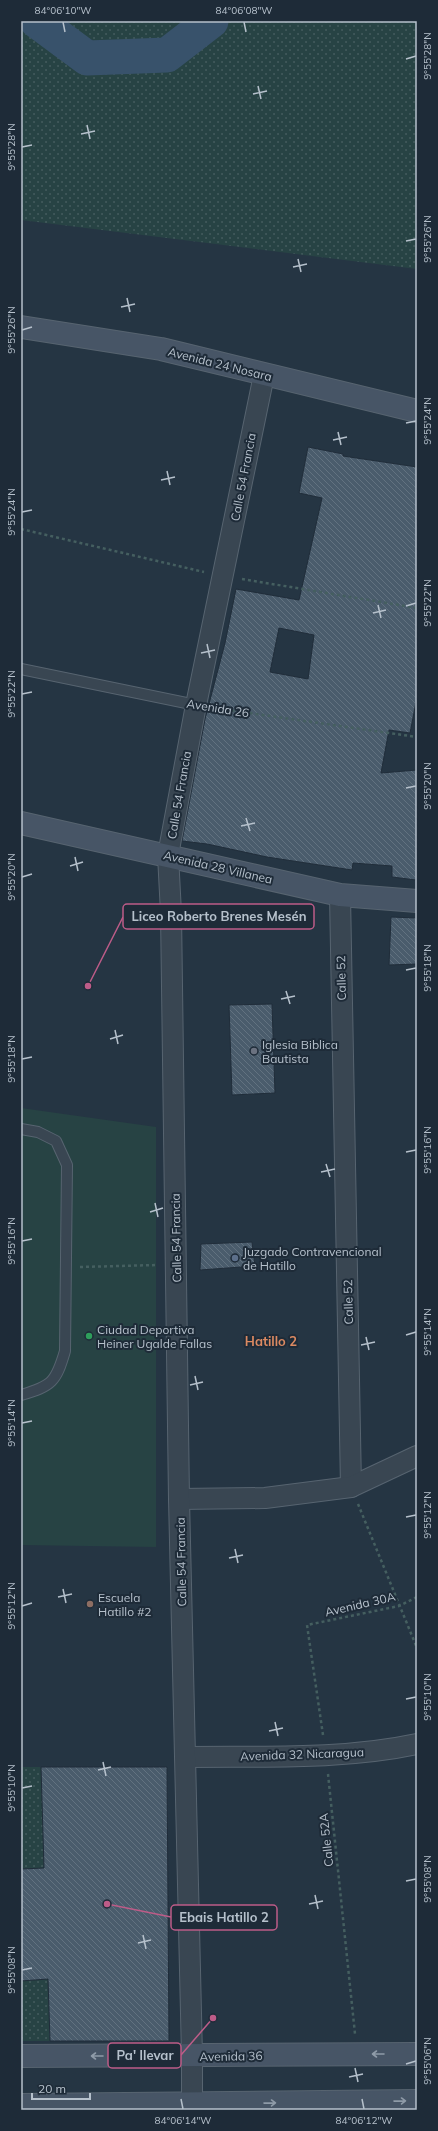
<svg xmlns="http://www.w3.org/2000/svg" width="438" height="2131" viewBox="0 0 438 2131" font-family="Mulish,sans-serif">
<style>
.grass{fill:url(#grass-dots)}
.pitch{fill:#274344}
.lines{fill:none;stroke-linecap:round;stroke-linejoin:round}
.river{stroke:#38526b;stroke-width:35}
.building{fill:url(#building-back-hatch);stroke:#202d3a;fill-rule:evenodd}
.lane-casing{stroke:#576470;stroke-width:12}
.street-casing{stroke:#576470;stroke-width:22}
.secondary-casing{stroke:#576470;stroke-width:24}
.path{stroke:#455f60;stroke-width:2.5;stroke-dasharray:3 3;stroke-linecap:butt}
.lane{stroke:#394652;stroke-width:10}
.street{stroke:#394652;stroke-width:20}
.secondary{stroke:#475566;stroke-width:22}
.oneway{stroke:#8f9ba8}
.ticks{fill:none;stroke:#b6c1cc;stroke-width:1.5}
.worship-dot{fill:#6b7280;stroke:#1e2b38;stroke-width:1.5}
.service-dot{fill:#5c6f8a;stroke:#1e2b38;stroke-width:1.5}
.leisure-dot{fill:#2e9e5b;stroke:#1e2b38;stroke-width:1.5}
.education-dot{fill:#8d6e63;stroke:#1e2b38;stroke-width:1.5}
.labels{text-anchor:middle;dominant-baseline:central;stroke-width:4;stroke-linejoin:round;paint-order:stroke}
.street-label{font-size:12px;fill:#b6c1cc;stroke:#1e2b38}
.poi-label{font-size:12px;fill:#b6c1cc;stroke:#1e2b38;text-anchor:start}
.neighbourhood-label{font-size:13px;font-weight:bold;fill:#dc8a62;stroke:#1e2b38}
.leader{fill:none;stroke:#bd5c88;stroke-width:1.5}
.callout-dot{fill:#bd5c88;stroke:#1e2b38;stroke-width:1.5}
.callout{fill:#1e2b38;stroke:#bd5c88;stroke-width:1.5}
.callout-label{font-size:13px;text-anchor:middle;font-weight:bold;fill:#b6c1cc}
.neatline{fill:none;stroke:#b6c1cc;stroke-width:1.5}
.ticks-label{font-size:10px;text-anchor:middle;fill:#b6c1cc}
</style>
<defs>
<pattern id="grass-dots" width="8" height="8" patternUnits="userSpaceOnUse"><rect width="8" height="8" fill="#274344"/><path d="M2 2h.1M6 6h.1" fill="none" stroke="#445c5e" stroke-width="1.8" stroke-linecap="round"/></pattern>
<pattern id="building-back-hatch" width="6" height="6" patternUnits="userSpaceOnUse"><rect width="6" height="6" fill="#4a5c6c"/><path d="M-1 5l2 2M0 0l6 6M5-1l2 2" fill="none" stroke="#627280"/></pattern>
</defs>
<rect width="100%" height="100%" fill="#253543"/>
<g class="grass">
<path d="M21 21H103L105 23V21H417V269L21 220Z"/>
<path d="M21 1767H41L50 2041H21V1981L38 1979 37 1868 21 1869Z"/>
</g>
<path class="pitch" d="M21 1108 156 1127V1547L21 1545Z"/>
<g class="lines">
<path class="river" d="M37 21 87 58 167 55 211 21"/>
</g>
<g class="building">
<path d="M308 447 343 454V456L417 467V697L410 733 389 730 381 773 417 770 416 880 392 877V866L353 863 352 870 267 857 207 844 182 841 205 719 225 643 236 589 299 600 322 498 299 493ZM279 628 314 635 308 679 270 672Z"/>
<path d="M391 917 417 918V964L389 965Z"/>
<path d="M272 1004 275 1093 232 1095 229 1005Z"/>
<path d="M252 1242 255 1266 200 1270 201 1244Z"/>
<path d="M41 1767H167L169 2041H50L48 1979 21 1981V1869L44 1868Z"/>
</g>
<g class="lines">
<g class="lane-casing">
<g id="lane">
<path d="M21 669 196 705"/>
<path d="M21 1129 38 1132 56 1141 67 1165 65 1351C56 1382 52 1386 21 1395"/>
</g>
</g>
<g class="street-casing">
<g id="street">
<path d="M340 895 351 1487"/>
<path d="M179 1499 265 1498 351 1487 417 1456"/>
<path d="M186 1757C262 1756 342 1760 417 1744"/>
<path d="M192 2110V2056L179 1499 171 913 168 855 196 705 264 375"/>
</g>
</g>
<g class="secondary-casing">
<g id="secondary">
<path d="M21 327 161 349 417 411"/>
<path d="M21 823 340 895 417 901"/>
<path d="M21 2056 417 2054"/>
<path d="M21 2105 417 2101"/>
</g>
</g>
<g class="path">
<path d="M21 529 204 572"/>
<path d="M242 579 417 608"/>
<path d="M214 708 417 737"/>
<path d="M80 1267 157 1265"/>
<path d="M358 1504 417 1648"/>
<path d="M323 1735 307 1625 399 1606 417 1597"/>
<path d="M328 1774 355 2034"/>
</g>
<use href="#lane" class="lane"/>
<use href="#street" class="street"/>
<use href="#secondary" class="secondary"/>
</g>
<defs><path id="oneway-shaft" d="M-6 0H5M1.5-3L5.5 0L1.5 3" fill="none" stroke-width="1.6" stroke-linecap="round" stroke-linejoin="round"/></defs>
<g class="oneway">
<use href="#oneway-shaft" transform="translate(378 2054) rotate(180)"/>
<use href="#oneway-shaft" transform="translate(97 2056) rotate(-180)"/>
<use href="#oneway-shaft" transform="translate(400 2101) rotate(-1)"/>
<use href="#oneway-shaft" transform="translate(270 2103) rotate(-1)"/>
</g>
<path class="ticks" d="M63 22 65 32M244 22 246 32M406 59 416 56M258 86 261 99M253 94 267 91M87 125 90 139M81 134 95 131M22 147 32 145M406 241 416 239M298 259 301 272M293 267 307 264M127 298 130 312M121 307 135 304M22 330 32 327M406 423 416 421M338 432 341 445M333 440 347 437M167 471 170 485M161 480 175 477M22 512 32 510M378 605 381 618M406 606 416 603M373 613 386 610M207 644 210 658M201 653 215 650M22 694 32 692M406 788 416 786M246 818 250 831M241 826 255 823M75 857 78 871M70 866 83 862M22 877 32 874M406 970 416 968M286 991 290 1004M281 999 295 996M115 1030 118 1044M110 1039 123 1035M22 1059 32 1057M406 1152 416 1150M326 1164 330 1177M321 1172 335 1169M155 1203 158 1217M150 1212 163 1208M22 1241 32 1239M406 1335 416 1332M366 1337 369 1350M361 1345 375 1342M195 1376 198 1390M190 1385 203 1382M22 1423 32 1421M406 1517 416 1515M235 1549 238 1563M229 1558 243 1555M63 1589 66 1603M58 1597 72 1594M22 1606 32 1603M406 1699 416 1697M275 1722 278 1736M269 1731 283 1728M103 1762 106 1776M98 1770 111 1767M22 1788 32 1786M406 1881 416 1879M315 1895 318 1909M309 1904 323 1901M143 1935 146 1949M138 1943 151 1940M22 1970 32 1968M406 2064 416 2061M355 2068 358 2082M349 2077 363 2074M181 2099 183 2109M362 2099 364 2109"/>
<circle class="worship-dot" cx="254" cy="1051" r="4"/>
<circle class="service-dot" cx="235" cy="1258" r="4"/>
<circle class="leisure-dot" cx="89" cy="1336" r="4"/>
<circle class="education-dot" cx="90" cy="1604" r="4"/>
<g class="labels">
<g class="street-label">
<text transform="translate(220 364) rotate(14)">Avenida 24 Nosara</text>
<text transform="translate(243 477) rotate(-79)">Calle 54 Francia</text>
<text transform="translate(218 708) rotate(9)">Avenida 26</text>
<text transform="translate(179 795) rotate(-80)">Calle 54 Francia</text>
<text transform="translate(218 867) rotate(13)">Avenida 28 Villanea</text>
<text transform="translate(341 978) rotate(-91)">Calle 52</text>
<text transform="translate(176 1238) rotate(-91)">Calle 54 Francia</text>
<text transform="translate(348 1302) rotate(-91)">Calle 52</text>
<text transform="translate(181 1562) rotate(-91)">Calle 54 Francia</text>
<text transform="translate(360 1604) rotate(-13)">Avenida 30A</text>
<text transform="translate(302 1754) rotate(-2)">Avenida 32 Nicaragua</text>
<text transform="translate(326 1840) rotate(-96)">Calle 52A</text>
<text transform="translate(231 2056) rotate(-1)">Avenida 36</text>
</g>
<g class="poi-label">
<text x="262" y="1044">Iglesia Biblica<tspan x="262" dy="14">Bautista</tspan></text>
<text x="243" y="1251">Juzgado Contravencional<tspan x="243" dy="14">de Hatillo</tspan></text>
<text x="97" y="1329">Ciudad Deportiva<tspan x="97" dy="14">Heiner Ugalde Fallas</tspan></text>
<text x="98" y="1597">Escuela<tspan x="98" dy="14">Hatillo #2</tspan></text>
</g>
<g class="neighbourhood-label">
<text x="271" y="1341">Hatillo 2</text>
</g>
</g>
<path class="leader" d="M88 986L123 917M107 1904L171 1917M213 2018L181 2055"/>
<g class="callout-dot">
<circle cx="88" cy="986" r="4"/>
<circle cx="107" cy="1904" r="4"/>
<circle cx="213" cy="2018" r="4"/>
</g>
<g class="callout">
<rect x="123" y="904" width="191" height="25" rx="4"/>
<rect x="171" y="1905" width="106" height="25" rx="4"/>
<rect x="108" y="2043" width="73" height="25" rx="4"/>
</g>
<g class="callout-label">
<text x="219" y="921">Liceo Roberto Brenes Mesén</text>
<text x="224" y="1922">Ebais Hatillo 2</text>
<text x="145" y="2060">Pa' llevar</text>
</g>
<rect width="438" height="2131" fill="none" stroke="#1e2b38" stroke-width="44"/>
<path d="M32 2093v6h58v-6" fill="none" stroke="#b6c1cc" stroke-width="2"/>
<text x="38" y="2093" font-size="12" fill="#b6c1cc" stroke="#1e2b38" stroke-width="3" paint-order="stroke">20 m</text>
<rect x="22" y="22" width="394" height="2087" class="neatline"/>
<g class="ticks-label">
<text x="63" y="14">84°06'10"W</text>
<text x="244" y="14">84°06'08"W</text>
<text transform="translate(427 56) rotate(-90)" y="4">9°55'28"N</text>
<text transform="translate(11 147) rotate(-90)" y="4">9°55'28"N</text>
<text transform="translate(427 239) rotate(-90)" y="4">9°55'26"N</text>
<text transform="translate(11 330) rotate(-90)" y="4">9°55'26"N</text>
<text transform="translate(427 421) rotate(-90)" y="4">9°55'24"N</text>
<text transform="translate(11 512) rotate(-90)" y="4">9°55'24"N</text>
<text transform="translate(427 603) rotate(-90)" y="4">9°55'22"N</text>
<text transform="translate(11 694) rotate(-90)" y="4">9°55'22"N</text>
<text transform="translate(427 786) rotate(-90)" y="4">9°55'20"N</text>
<text transform="translate(11 877) rotate(-90)" y="4">9°55'20"N</text>
<text transform="translate(427 968) rotate(-90)" y="4">9°55'18"N</text>
<text transform="translate(11 1059) rotate(-90)" y="4">9°55'18"N</text>
<text transform="translate(427 1150) rotate(-90)" y="4">9°55'16"N</text>
<text transform="translate(11 1241) rotate(-90)" y="4">9°55'16"N</text>
<text transform="translate(427 1332) rotate(-90)" y="4">9°55'14"N</text>
<text transform="translate(11 1423) rotate(-90)" y="4">9°55'14"N</text>
<text transform="translate(427 1515) rotate(-90)" y="4">9°55'12"N</text>
<text transform="translate(11 1606) rotate(-90)" y="4">9°55'12"N</text>
<text transform="translate(427 1697) rotate(-90)" y="4">9°55'10"N</text>
<text transform="translate(11 1788) rotate(-90)" y="4">9°55'10"N</text>
<text transform="translate(427 1879) rotate(-90)" y="4">9°55'08"N</text>
<text transform="translate(11 1970) rotate(-90)" y="4">9°55'08"N</text>
<text transform="translate(427 2061) rotate(-90)" y="4">9°55'06"N</text>
<text x="183" y="2124">84°06'14"W</text>
<text x="364" y="2124">84°06'12"W</text>
</g>
</svg>
